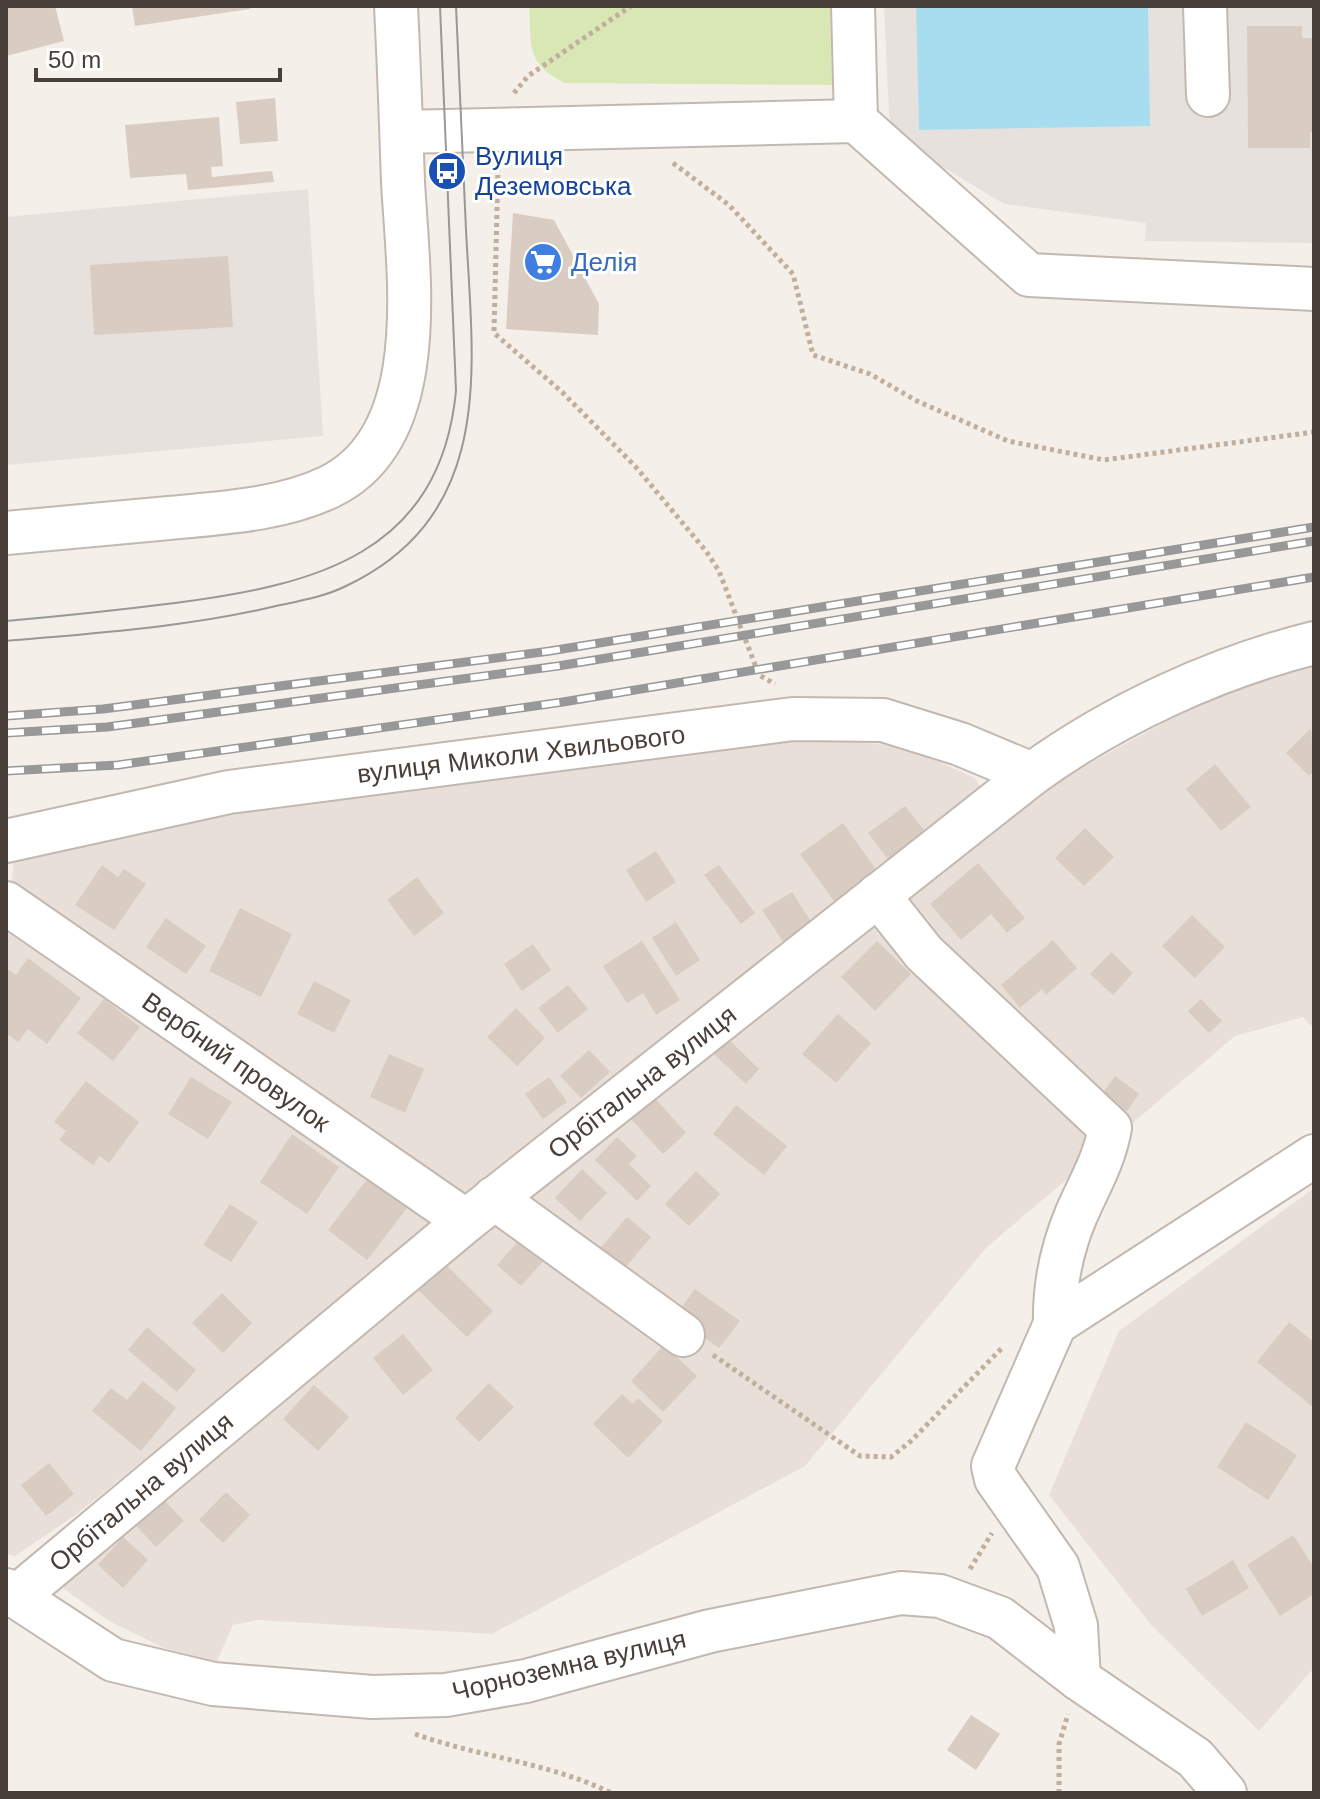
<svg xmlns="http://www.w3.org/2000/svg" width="1320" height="1799" viewBox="0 0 1320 1799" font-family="Helvetica,sans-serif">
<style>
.residential{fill:#e8e0d8}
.industrial{fill:#e7e1de}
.green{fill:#d8e7b3}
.water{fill:#a8ddef}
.building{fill:#d9ccc2}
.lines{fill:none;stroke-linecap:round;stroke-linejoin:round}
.minor-casing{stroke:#c3b8af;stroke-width:46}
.path{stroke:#c1af9d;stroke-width:5;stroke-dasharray:4 4;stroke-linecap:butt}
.minor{stroke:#fff;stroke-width:42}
.tram{stroke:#989898;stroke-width:2}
.rail-casing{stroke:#989898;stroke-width:9}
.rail{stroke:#fff;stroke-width:6;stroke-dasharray:18;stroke-linecap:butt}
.labels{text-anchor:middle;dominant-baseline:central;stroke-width:6;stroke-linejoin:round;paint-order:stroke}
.transit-label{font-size:26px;fill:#164399;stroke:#fff;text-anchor:start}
.shop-label{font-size:26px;fill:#366cbe;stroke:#fff;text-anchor:start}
.street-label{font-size:26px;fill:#483f38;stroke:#fff}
</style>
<rect width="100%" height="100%" fill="#f4efe9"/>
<g class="residential">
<path d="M1314 658V1029L1303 1017 1235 1036 987 1247 805 1466 492 1634 257 1620 233 1625 216 1663 162 1647 109 1621 56 1583 166 1481 1021 801 1200 703Z"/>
<path d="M790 735 906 747 975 778 982 790 465 1195 12 882 14 859 241 808Z"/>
<path d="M6 918 436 1219 391 1260 77 1514 15 1556 6 1554Z"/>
<path d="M1314 1188V1668L1259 1731 1152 1626 1049 1495 1119 1331Z"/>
</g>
<g class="industrial">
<path d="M884 6H1314V243L1145 241 1146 223 1004 204 890 135Z"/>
<path d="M308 189 323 436 6 465V217Z"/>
</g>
<path class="green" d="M529 6H830L832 85 565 83C525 63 532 46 529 6Z"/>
<path class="water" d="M916 6H1148L1150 126 919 130Z"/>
<g class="building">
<path d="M6 6H55L64 41 6 56Z"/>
<path d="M132 6H249L250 9 135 26Z"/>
<path d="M1247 26H1302V38H1314V132H1310V148H1248Z"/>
<path d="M275 98 278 141 240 144 236 102Z"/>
<path d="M219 117 223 166 211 167 212 177 272 171 274 182 188 190 186 174 130 178 125 125Z"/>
<path d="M513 213 554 220 599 304 598 335 506 329Z"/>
<path d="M228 256 233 327 94 335 90 265Z"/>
<path d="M1311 728 1314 771 1309 776 1286 753Z"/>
<path d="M1215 764 1251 807 1221 831 1186 789Z"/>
<path d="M905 806 928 835 891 863 868 833Z"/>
<path d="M843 823 877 871 834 901 800 854Z"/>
<path d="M1085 828 1114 857 1084 886 1055 858Z"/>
<path d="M656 851 676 882 646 902 626 870Z"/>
<path d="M978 863 1025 918 1007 933 991 914 961 940 930 904Z"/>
<path d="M102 865 118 877 124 869 146 884 114 930 75 905Z"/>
<path d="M719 865 755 913 741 924 704 875Z"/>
<path d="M417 877 444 913 414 936 387 900Z"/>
<path d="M792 892 813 925 784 943 762 910Z"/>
<path d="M240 908 292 934 261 997 209 971Z"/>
<path d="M1192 915 1225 947 1195 978 1162 946Z"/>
<path d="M166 918 206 946 186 974 146 947Z"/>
<path d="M676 922 700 960 676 976 652 938Z"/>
<path d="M1053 940 1077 968 1046 995 1042 989 1020 1008 1001 985Z"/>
<path d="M642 941 680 1000 656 1015 643 993 627 1003 603 966Z"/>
<path d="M877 941 911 974 875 1011 841 977Z"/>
<path d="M533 944 551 970 522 991 504 964Z"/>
<path d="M1111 952 1133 973 1113 995 1090 974Z"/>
<path d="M28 958 81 998 47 1044 28 1029 18 1042 6 1033V973L9 970 16 975Z"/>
<path d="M314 981 351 1000 334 1033 297 1014Z"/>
<path d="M568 985 588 1009 558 1033 538 1008Z"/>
<path d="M104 999 140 1027 113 1061 77 1033Z"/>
<path d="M1201 999 1222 1021 1209 1033 1188 1011Z"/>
<path d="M516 1008 545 1038 517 1066 487 1037Z"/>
<path d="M838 1014 871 1043 836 1083 802 1054Z"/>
<path d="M728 1039 759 1069 746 1084 714 1054Z"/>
<path d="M589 1050 610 1072 581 1098 560 1076Z"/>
<path d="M389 1054 424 1069 405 1113 370 1097Z"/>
<path d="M1115 1076 1139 1094 1127 1111 1102 1094Z"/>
<path d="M191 1077 232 1102 208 1139 168 1114Z"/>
<path d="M549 1077 567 1102 543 1119 525 1094Z"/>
<path d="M86 1081 139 1122 109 1163 100 1156 93 1165 59 1140 66 1131 54 1122Z"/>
<path d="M653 1096 686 1133 663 1154 629 1117Z"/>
<path d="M736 1105 787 1146 764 1175 713 1134Z"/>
<path d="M292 1134 339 1167 307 1214 260 1182Z"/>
<path d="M617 1137 637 1156 629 1164 651 1186 637 1201 595 1160Z"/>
<path d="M582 1169 607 1193 580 1221 555 1198Z"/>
<path d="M696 1171 720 1194 689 1226 665 1204Z"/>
<path d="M368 1178 407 1208 367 1260 328 1230Z"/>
<path d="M230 1204 258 1222 231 1262 203 1245Z"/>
<path d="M627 1217 651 1237 623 1270 599 1250Z"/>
<path d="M522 1237 546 1258 521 1286 497 1265Z"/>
<path d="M443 1262 493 1311 467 1337 417 1289Z"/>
<path d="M695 1289 740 1321 719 1348 675 1316Z"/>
<path d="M222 1293 252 1323 223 1353 192 1323Z"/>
<path d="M1289 1322 1314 1342V1408L1257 1362Z"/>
<path d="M147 1327 196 1370 177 1392 128 1350Z"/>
<path d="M403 1334 433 1370 403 1395 373 1358Z"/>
<path d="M664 1345 697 1376 663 1412 631 1381Z"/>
<path d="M143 1381 176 1408 141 1451 92 1411 111 1388 127 1400Z"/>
<path d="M489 1383 514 1407 479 1442 455 1418Z"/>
<path d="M314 1385 349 1417 318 1451 283 1419Z"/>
<path d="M622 1394 633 1404 638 1398 663 1421 628 1458 593 1424Z"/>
<path d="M1246 1422 1297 1455 1268 1500 1217 1467Z"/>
<path d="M49 1463 74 1494 46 1516 21 1485Z"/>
<path d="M226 1492 250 1515 223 1543 199 1520Z"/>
<path d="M158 1494 184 1521 156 1547 130 1519Z"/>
<path d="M1293 1535 1314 1567V1594L1280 1616 1247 1565Z"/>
<path d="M123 1537 148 1560 123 1588 98 1565Z"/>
<path d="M1233 1560 1249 1588 1202 1616 1186 1589Z"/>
<path d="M971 1715 1000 1734 976 1770 947 1750Z"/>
</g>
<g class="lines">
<g class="minor-casing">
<g id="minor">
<path d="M853 6 856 121"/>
<path d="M1205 6 1208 95"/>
<path d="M402 132 856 121 1029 275 1314 289"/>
<path d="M6 533C60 528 115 523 169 518 221 513 281 510 329 487 433 437 408 275 403 182 401 123 399 65 396 6"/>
<path d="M6 841 229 792 793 719 883 720 960 744 1032 774"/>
<path d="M878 895 924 953 1110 1128C1104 1161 1089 1185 1076 1215 1061 1251 1054 1285 1055 1324"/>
<path d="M6 903 466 1221"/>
<path d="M494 1198 683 1335"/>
<path d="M6 1590 113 1660 213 1684 372 1697 446 1695 526 1681 710 1631 901 1593 940 1596 1000 1618 1079 1679 1195 1758 1225 1793"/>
<path d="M17 1596 466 1221 1032 774C1115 714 1215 668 1314 643"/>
<path d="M1079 1679 1076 1626 1058 1567 996 1479 993 1466 1055 1324 1314 1156"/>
</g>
</g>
<g class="path">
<path d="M514 93 528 76 631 6"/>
<path d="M673 163 729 205 793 274 813 355 870 374 917 401 1008 441 1104 460 1314 432"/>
<path d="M498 167 494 333 562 392 635 466 706 551 719 571 759 675 775 684"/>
<path d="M713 1355 860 1456 891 1457 911 1441 1003 1347"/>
<path d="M970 1569 992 1533"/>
<path d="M415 1734C479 1757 551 1763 611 1793"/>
<path d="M1059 1793V1744L1068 1714"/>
</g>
<use href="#minor" class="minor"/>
<g class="tram">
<path d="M6 621C63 616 119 610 175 603 314 585 440 555 456 391L440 6"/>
<path d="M6 641C96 633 188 627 276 606 299 601 324 597 346 586 497 514 473 367 466 230 462 155 460 81 456 6"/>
</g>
<g class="rail-casing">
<g id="rail">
<path d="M6 716 103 709 550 651 1314 527"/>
<path d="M6 733 107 727 558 666 1314 541"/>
<path d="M6 771 118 765 563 702 1314 577"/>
</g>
</g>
<use href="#rail" class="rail"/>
</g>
<defs>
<g id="bus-disc" transform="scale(2)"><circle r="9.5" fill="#1a4fb4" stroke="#fff"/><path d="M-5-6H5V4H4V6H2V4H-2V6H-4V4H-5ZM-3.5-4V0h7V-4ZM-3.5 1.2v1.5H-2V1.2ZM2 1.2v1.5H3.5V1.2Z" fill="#fff"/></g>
<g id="supermarket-disc" transform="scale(2)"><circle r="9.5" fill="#3f7fe0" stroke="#fff"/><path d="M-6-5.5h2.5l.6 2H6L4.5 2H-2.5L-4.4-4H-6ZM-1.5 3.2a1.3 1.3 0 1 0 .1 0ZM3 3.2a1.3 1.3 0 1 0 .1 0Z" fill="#fff"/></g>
</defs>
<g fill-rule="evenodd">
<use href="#bus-disc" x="447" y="171"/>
<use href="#supermarket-disc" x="543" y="262"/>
</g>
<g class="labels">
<g class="transit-label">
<text x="475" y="156">Вулиця<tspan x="475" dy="30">Деземовська</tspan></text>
</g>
<g class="shop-label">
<text x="571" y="262">Делія</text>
</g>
<g class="street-label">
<text transform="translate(521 754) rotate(-7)">вулиця Миколи Хвильового</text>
<text transform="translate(236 1062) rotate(35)">Вербний провулок</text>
<text transform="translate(642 1082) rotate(-38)">Орбітальна вулиця</text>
<text transform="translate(141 1492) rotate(-40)">Орбітальна вулиця</text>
<text transform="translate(569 1665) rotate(-13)">Чорноземна вулиця</text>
</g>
</g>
<rect width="1320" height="1799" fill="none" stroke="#483f38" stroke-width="16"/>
<path d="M36 68v12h244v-12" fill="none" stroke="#483f38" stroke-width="4"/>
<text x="48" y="68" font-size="24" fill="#483f38" stroke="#ffffff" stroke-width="6" paint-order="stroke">50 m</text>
</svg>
